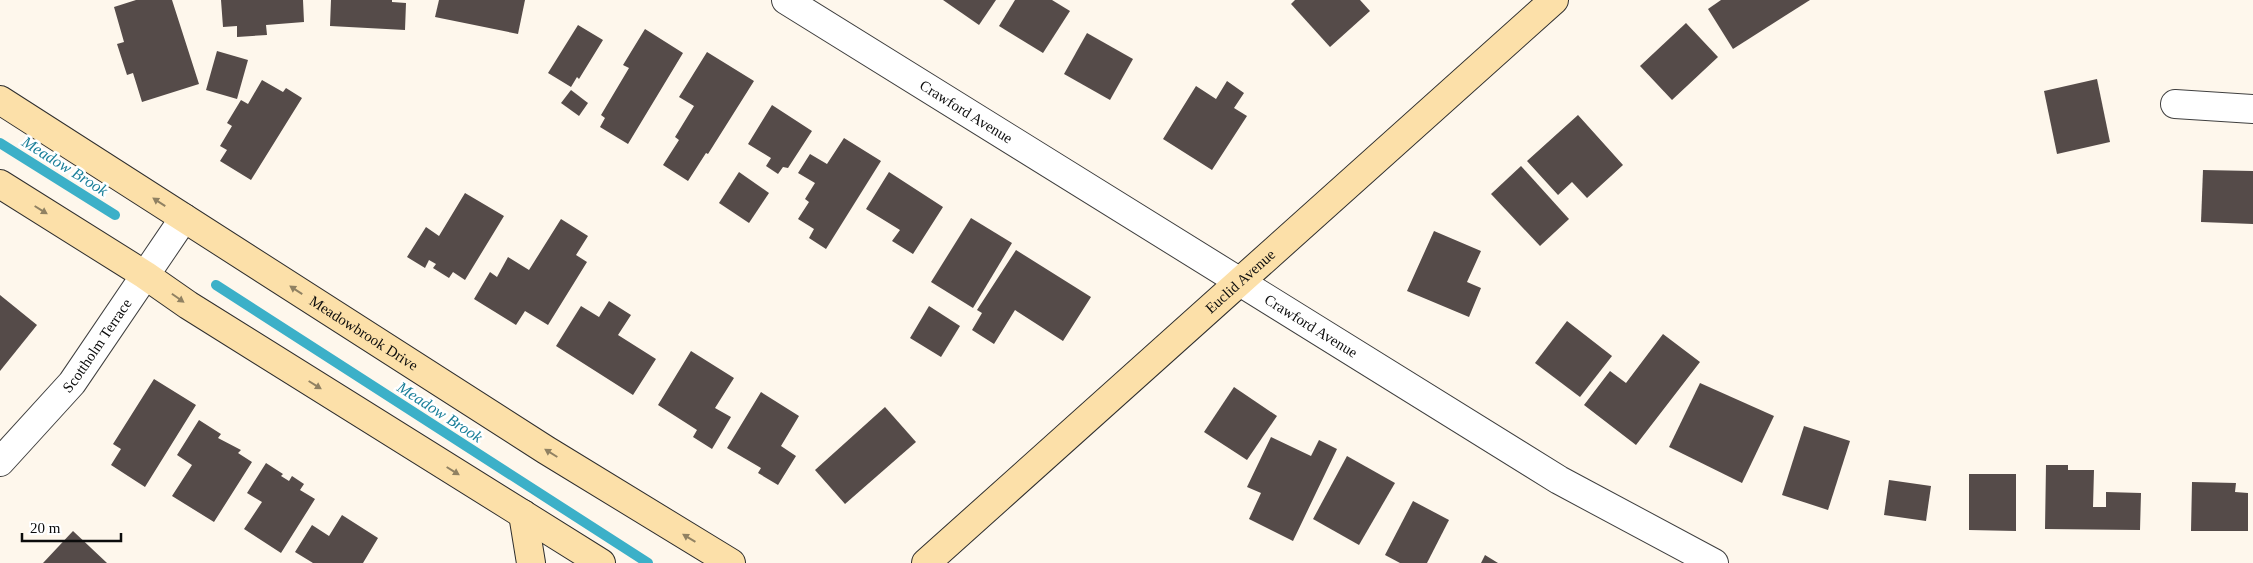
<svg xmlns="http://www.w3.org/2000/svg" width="2253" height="563" viewBox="0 0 2253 563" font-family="'Times New Roman',serif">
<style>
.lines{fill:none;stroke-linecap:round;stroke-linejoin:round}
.stream{stroke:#3cb0c8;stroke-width:10}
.building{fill:#554b49}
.street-casing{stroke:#3f3f3f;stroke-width:30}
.secondary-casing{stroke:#2e2e2e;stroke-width:30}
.street{stroke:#fff;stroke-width:28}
.secondary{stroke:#fce0a9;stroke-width:28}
.oneway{fill:#908162}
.labels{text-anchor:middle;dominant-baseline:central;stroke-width:5;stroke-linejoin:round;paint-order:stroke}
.street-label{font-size:15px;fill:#0c0c0c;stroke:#fff}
.water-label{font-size:16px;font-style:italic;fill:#1a7f99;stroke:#fff}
</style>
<rect width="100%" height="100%" fill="#fef7ec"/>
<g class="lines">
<g class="stream">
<path d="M0 143 115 215"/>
<path d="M216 285 648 563"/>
</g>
</g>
<g class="building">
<path d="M136 0H172L199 84 142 102 133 73 127 75 117 44 124 42 114 7Z"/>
<path d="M221 0H303L304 22 266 25 267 35 237 37V26L223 27Z"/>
<path d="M331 0H392V2L406 3 405 30 330 26Z"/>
<path d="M439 0H525L518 34 435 17Z"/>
<path d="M943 0H996L979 25Z"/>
<path d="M1015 0H1052L1070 11 1043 53 999 26Z"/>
<path d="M1295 0H1360L1370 11 1330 47 1291 4Z"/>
<path d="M1721 0H1810L1733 49 1708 9Z"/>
<path d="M1686 23 1718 57 1672 100 1640 66Z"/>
<path d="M578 25 603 40 579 79 577 77 571 87 548 73Z"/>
<path d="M645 29 683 53 628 144 600 127 605 118 601 115 629 68 623 65Z"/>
<path d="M1087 33 1133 59 1110 100 1064 74Z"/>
<path d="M217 51 248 60 237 99 206 90Z"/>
<path d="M707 52 754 81 708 154 706 153 688 181 663 165 679 140 675 137 694 106 679 97Z"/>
<path d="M2097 79 2110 142 2057 154 2044 91Z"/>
<path d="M262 80 283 92 286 88 302 98 251 180 220 161 227 150 220 146 232 126 227 123 241 100 248 104Z"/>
<path d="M1227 81 1244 93 1234 108 1247 116 1212 170 1163 139 1196 86 1216 99Z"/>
<path d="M571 90 588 103 579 116 561 103Z"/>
<path d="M772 105 812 131 788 168 783 167 778 174 766 166 771 158 748 144Z"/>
<path d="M1578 115 1623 165 1587 198 1572 182 1558 195 1527 161Z"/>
<path d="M844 138 881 161 826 249 809 238 814 229 798 219 809 202 805 199 815 183 798 173 810 154 827 164Z"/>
<path d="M1521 166 1569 219 1540 246 1491 194Z"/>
<path d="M2203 170 2253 171V224L2201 222Z"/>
<path d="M739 172 769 193 749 223 719 203Z"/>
<path d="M889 172 943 207 913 254 892 241 900 230 866 209Z"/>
<path d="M465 193 504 216 465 280 453 272 449 278 433 268 436 264 429 260 425 268 407 257 426 227 439 236Z"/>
<path d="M971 218 1012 243 973 308 931 282Z"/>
<path d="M561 219 588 236 576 255 587 262 548 325 525 311 516 325 474 299 490 272 497 277 508 257 529 270Z"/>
<path d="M1434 231 1481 251 1467 282 1481 288 1469 317 1407 291Z"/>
<path d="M1016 250 1091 297 1063 341 1015 310 994 344 972 330 982 313 977 310Z"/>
<path d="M0 295 37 325 0 371Z"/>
<path d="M609 301 631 315 618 335 656 359 633 395 556 346 581 306 599 317Z"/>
<path d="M929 306 960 326 941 357 910 338Z"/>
<path d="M1567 321 1612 356 1580 397 1535 363Z"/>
<path d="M1663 334 1700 362 1636 445 1584 405 1610 371 1626 383Z"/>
<path d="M691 351 734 378 715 408 731 417 712 449 693 437 697 430 658 405Z"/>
<path d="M154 379 196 405 145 487 111 465 121 449 113 444Z"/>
<path d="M1700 383 1774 416 1742 483 1669 447Z"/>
<path d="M1234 387 1277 416 1247 460 1204 432Z"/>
<path d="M761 392 799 416 781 446 796 456 778 485 758 473 761 468 727 448Z"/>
<path d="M885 407 916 442 845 504 815 470Z"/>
<path d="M199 420 221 434 218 438 241 450 238 453 252 462 214 522 172 496 192 465 177 455Z"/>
<path d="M1804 426 1850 441 1828 510 1782 495Z"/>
<path d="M1271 437 1311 456 1319 440 1337 449 1293 541 1249 519 1261 493 1247 487Z"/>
<path d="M1347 456 1395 483 1359 545 1313 519Z"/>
<path d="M266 463 283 474 281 476 289 481 292 476 304 484 300 490 315 499 281 553 244 529 262 502 247 493Z"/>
<path d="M2046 465H2068V470H2094L2093 507H2106V492L2141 493 2140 530 2045 529Z"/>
<path d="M1969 474H2016V531L1969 530Z"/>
<path d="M1889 480 1931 486 1926 521 1884 515Z"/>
<path d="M2192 482 2236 483 2235 492 2248 493V531H2191Z"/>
<path d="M1413 501 1449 520 1427 563H1400L1385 555Z"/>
<path d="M342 515 378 538 363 563H313L295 552 312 525 329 536Z"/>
<path d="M73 531 107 563H43Z"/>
<path d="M1485 555 1498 563H1481Z"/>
</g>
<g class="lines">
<g class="street-casing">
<g id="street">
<path id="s1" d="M786 0 1559 480 1714 563"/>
<path d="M2175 104 2253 109"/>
<path id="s2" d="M0 462 72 383 184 218"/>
</g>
</g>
<g class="secondary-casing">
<g id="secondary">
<path id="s3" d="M0 100 546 450 731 563"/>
<path d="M0 184 145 275 188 305 601 563"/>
<path d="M523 514 531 563"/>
<path id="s4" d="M926 563 1554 0"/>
</g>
</g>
<use href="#street" class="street"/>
<use href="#secondary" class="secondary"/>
</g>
<defs><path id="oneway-solid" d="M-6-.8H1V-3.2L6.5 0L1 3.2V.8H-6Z" transform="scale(1.25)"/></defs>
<g class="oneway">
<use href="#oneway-solid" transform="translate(159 202) rotate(-147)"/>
<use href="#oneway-solid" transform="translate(41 210) rotate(32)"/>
<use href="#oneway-solid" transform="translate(296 290) rotate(-147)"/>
<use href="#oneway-solid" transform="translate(178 298) rotate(35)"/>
<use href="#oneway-solid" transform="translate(315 385) rotate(32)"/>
<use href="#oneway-solid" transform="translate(551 453) rotate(-148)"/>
<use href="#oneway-solid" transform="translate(453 471) rotate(32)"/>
<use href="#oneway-solid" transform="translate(689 538) rotate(-149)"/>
</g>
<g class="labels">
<g class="street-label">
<text stroke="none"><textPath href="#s1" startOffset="212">Crawford Avenue</textPath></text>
<text stroke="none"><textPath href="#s4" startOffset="422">Euclid Avenue</textPath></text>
<text stroke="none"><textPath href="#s1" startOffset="618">Crawford Avenue</textPath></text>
<text stroke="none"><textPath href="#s3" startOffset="432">Meadowbrook Drive</textPath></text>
<text stroke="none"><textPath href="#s2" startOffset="152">Scottholm Terrace</textPath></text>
</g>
<g class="water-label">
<text transform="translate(65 166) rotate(32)">Meadow Brook</text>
<text transform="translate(440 412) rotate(33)">Meadow Brook</text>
</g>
</g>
<path d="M22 533v8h99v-8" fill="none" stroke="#0c0c0c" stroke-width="2.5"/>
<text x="30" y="533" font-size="15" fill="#0c0c0c" stroke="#ffffff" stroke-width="4" paint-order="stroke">20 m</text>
</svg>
